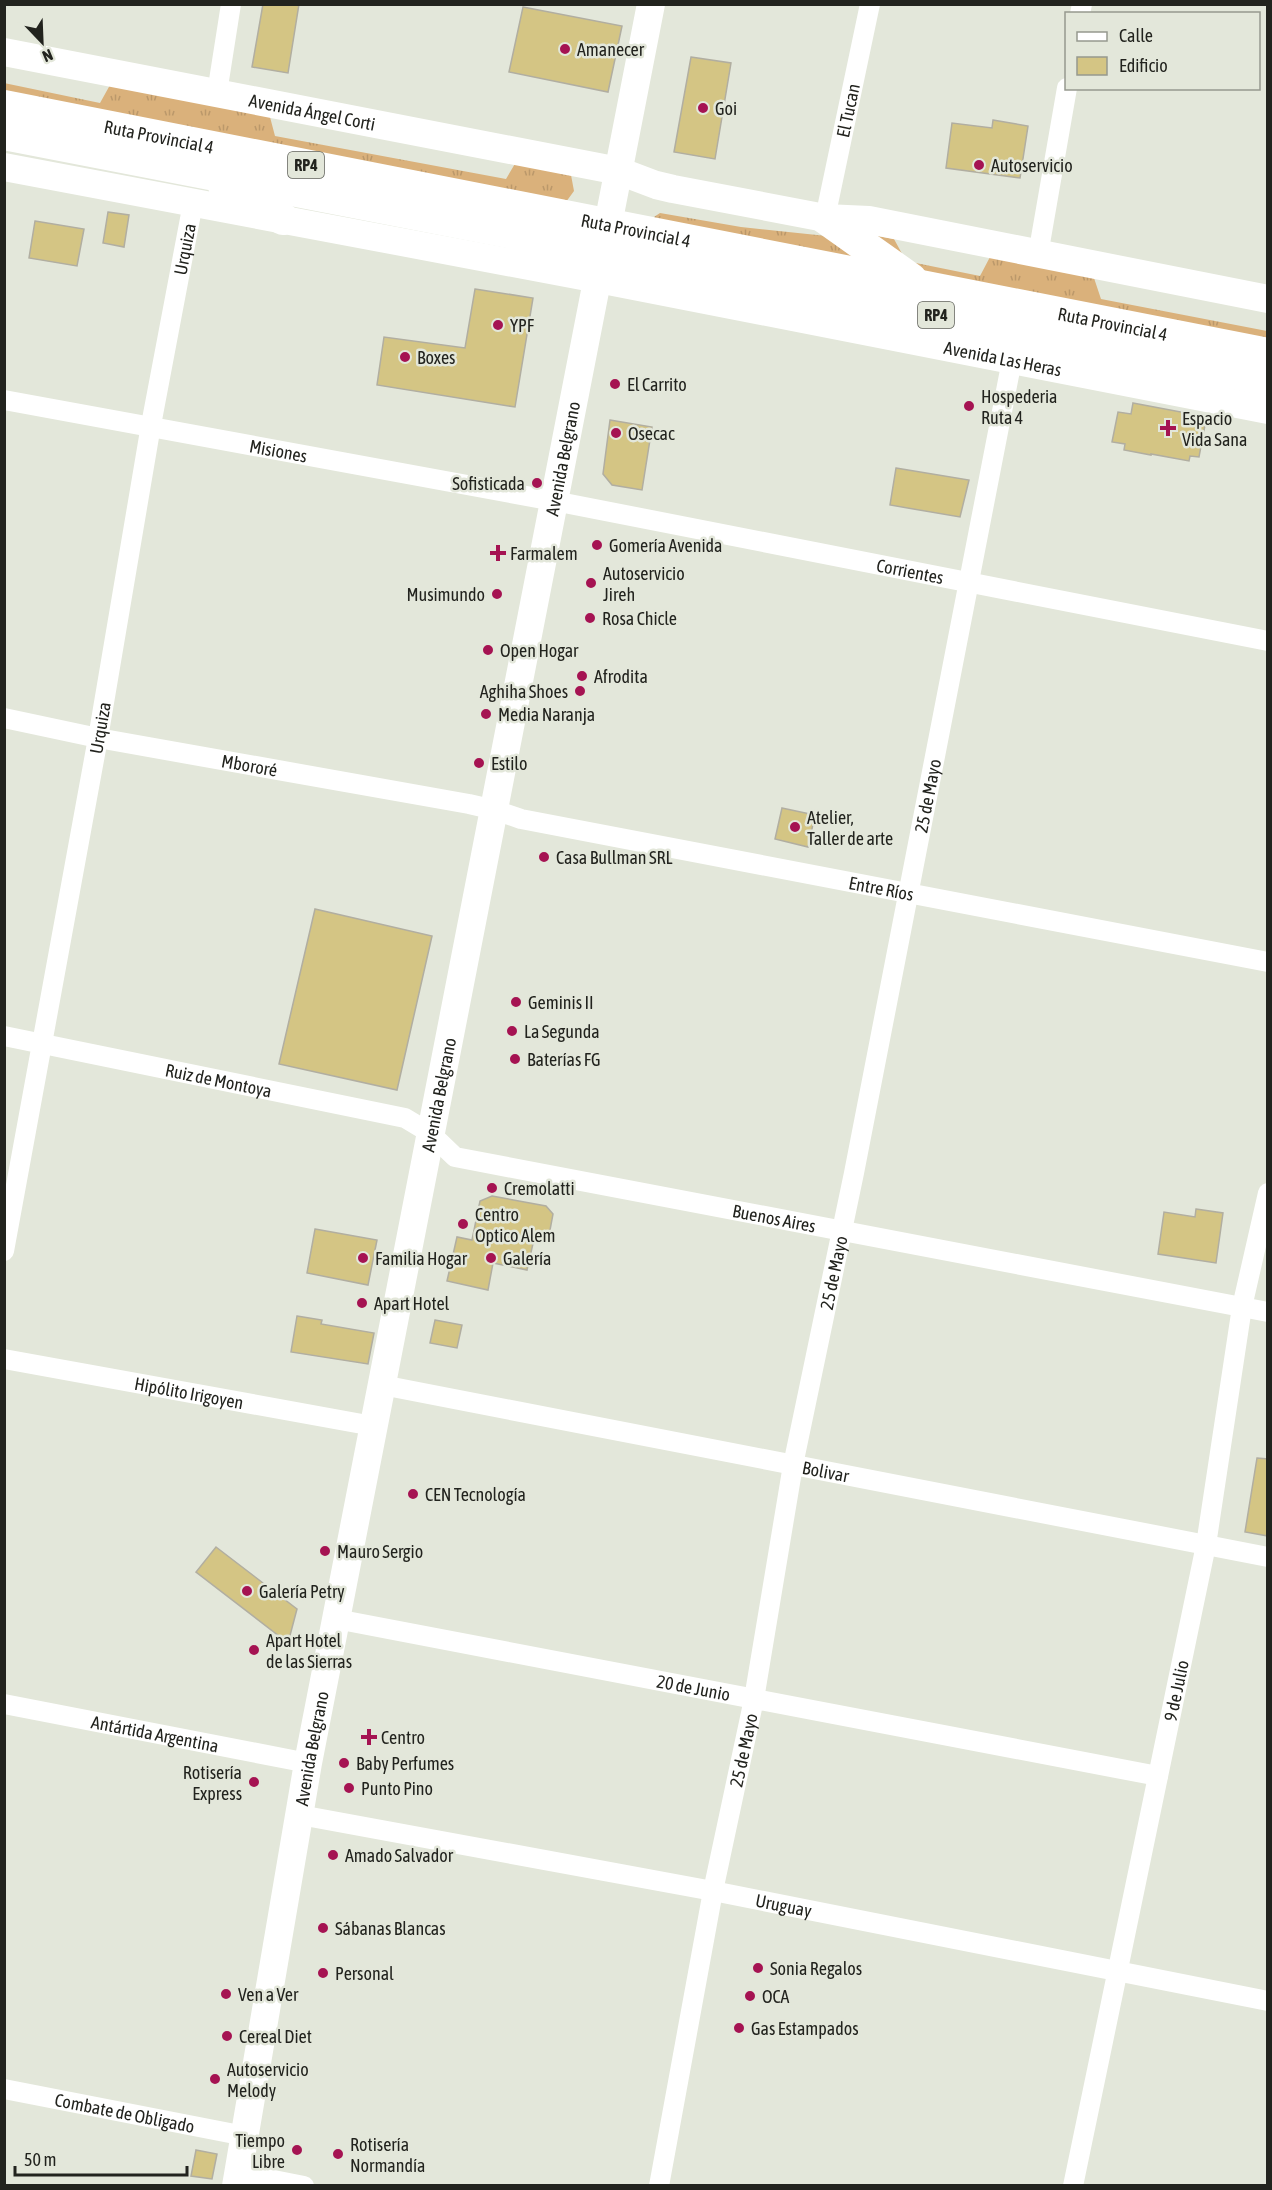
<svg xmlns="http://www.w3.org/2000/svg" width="1272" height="2190" viewBox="0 0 1272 2190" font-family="'Asap Condensed',sans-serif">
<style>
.grass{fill:url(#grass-tufts)}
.building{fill:#d4c584;stroke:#b1aea1;stroke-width:1.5}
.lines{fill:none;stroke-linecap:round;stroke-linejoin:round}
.street{stroke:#fff;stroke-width:20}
.secondary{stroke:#fff;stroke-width:28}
.primary{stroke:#fff;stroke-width:32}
.poi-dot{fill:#a51352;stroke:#e3e7da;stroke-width:2}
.labels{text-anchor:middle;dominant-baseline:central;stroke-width:5;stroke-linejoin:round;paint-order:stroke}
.shield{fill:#e3e7da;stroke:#5c5e56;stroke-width:1.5}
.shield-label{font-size:16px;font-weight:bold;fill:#22231e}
.poi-label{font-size:18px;fill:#22231e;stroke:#e3e7da;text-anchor:start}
.street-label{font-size:18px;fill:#22231e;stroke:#e3e7da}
</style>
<defs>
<pattern id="grass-tufts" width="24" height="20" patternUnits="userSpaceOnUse" patternTransform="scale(1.5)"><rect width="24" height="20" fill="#dab17b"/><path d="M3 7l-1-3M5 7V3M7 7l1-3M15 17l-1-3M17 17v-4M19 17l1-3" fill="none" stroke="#bb986a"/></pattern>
</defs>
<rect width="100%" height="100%" fill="#e3e7da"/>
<g class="grass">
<path d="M4 83 100 103 110 85 270 117 275 136 506 179 516 162 571 175 574 191 566 202 5 99Z"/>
<path d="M660 213 741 227 836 237 857 260 655 221 654 217Z"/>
<path d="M867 234 894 239 906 261 980 276 990 257 1094 278 1101 299 1267 331V342L911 273Z"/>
</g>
<g class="building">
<path d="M263 4H299L288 73 252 67Z"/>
<path d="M523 7 622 26 608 92 509 72Z"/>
<path d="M691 57 731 63 715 159 674 152Z"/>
<path d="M993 120 1028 126 1020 178 946 168 952 123 992 128Z"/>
<path d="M108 212 129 215 124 247 103 243Z"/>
<path d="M35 221 84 229 77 266 29 258Z"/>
<path d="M475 289 533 298 515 407 377 385 384 337 465 348Z"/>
<path d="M1133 403 1197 415 1195 423 1205 425 1199 457 1190 456 1189 461 1151 454V455L1124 450 1125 444 1112 442 1118 412 1131 414Z"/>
<path d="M610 420 652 427 642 490 612 485 603 474Z"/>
<path d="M896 468 969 480 960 517 890 505Z"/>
<path d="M782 808 815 815 808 847 775 839Z"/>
<path d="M315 909 432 936 397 1090 279 1064Z"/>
<path d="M492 1196 546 1206 553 1214 548 1241 534 1239 527 1270 493 1263 488 1290 447 1281 457 1237 472 1240 480 1201Z"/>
<path d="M1196 1209 1223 1213 1216 1263 1158 1254 1164 1212 1195 1217Z"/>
<path d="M315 1229 377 1240 368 1285 307 1273Z"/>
<path d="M297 1316 322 1320 321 1324 374 1333 368 1364 291 1352Z"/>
<path d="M435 1320 462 1325 457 1348 430 1343Z"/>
<path d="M1257 1458 1268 1459V1536L1245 1532Z"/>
<path d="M216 1547 297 1609 288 1643 196 1572Z"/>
<path d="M196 2150 217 2154 212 2179 191 2176Z"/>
</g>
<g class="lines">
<g class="street">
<path d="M1080 14 1082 4"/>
<path d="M217 93 231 4"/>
<path id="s1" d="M825 218 870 4"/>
<path d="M1038 255 1067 88"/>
<path id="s2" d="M4 400 554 501 1268 641"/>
<path id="s3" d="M4 718 98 738 469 804 495 810 521 819 1268 962"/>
<path id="s4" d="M4 1036 405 1118 430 1133 455 1157 1268 1312"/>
<path id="s5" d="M4 1251 98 738 151 425 193 203"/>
<path id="s6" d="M4 1359 373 1426"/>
<path id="s7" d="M382 1385 1268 1557"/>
<path id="s8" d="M336 1619 1158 1776"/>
<path id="s9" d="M4 1704 308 1763"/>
<path id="s10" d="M300 1815 713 1891 1268 2001"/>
<path id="s11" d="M4 2089 245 2136"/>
<path d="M238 2173 304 2186"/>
<path id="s12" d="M659 2186 713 1891 754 1699 793 1465 854 1173 1012 360"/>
<path id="s13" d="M1073 2186 1206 1545 1242 1307 1268 1193"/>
</g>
<g class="secondary">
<path id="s14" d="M4 52 619 171 656 185 673 189 825 218 869 220 1268 299"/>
<path id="s15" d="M4 167 598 279 1268 410"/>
<path id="s16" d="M236 2186 308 1763 651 4"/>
</g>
<g class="primary">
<path id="s17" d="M4 106 1268 354"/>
<path d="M4 134 1268 380"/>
<path d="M224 186 283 219"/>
<path d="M825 218 911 279"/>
</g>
</g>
<g class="poi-dot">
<circle cx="565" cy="49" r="6"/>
<circle cx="703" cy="108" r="6"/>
<circle cx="979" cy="165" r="6"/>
<circle cx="498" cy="325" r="6"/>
<circle cx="405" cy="357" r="6"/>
<circle cx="615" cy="384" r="6"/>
<circle cx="969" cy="406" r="6"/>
<path d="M1165 419h6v6h6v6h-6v6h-6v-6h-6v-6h6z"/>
<circle cx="616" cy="433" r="6"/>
<circle cx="537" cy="483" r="6"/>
<circle cx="597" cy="545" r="6"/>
<path d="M495 544h6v6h6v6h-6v6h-6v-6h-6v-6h6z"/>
<circle cx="591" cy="583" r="6"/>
<circle cx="497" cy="594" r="6"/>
<circle cx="590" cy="618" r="6"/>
<circle cx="488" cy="650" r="6"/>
<circle cx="582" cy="676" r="6"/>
<circle cx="580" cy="691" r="6"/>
<circle cx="486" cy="714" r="6"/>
<circle cx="479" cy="763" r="6"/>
<circle cx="795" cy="827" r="6"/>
<circle cx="544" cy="857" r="6"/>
<circle cx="516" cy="1002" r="6"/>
<circle cx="512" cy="1031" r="6"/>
<circle cx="515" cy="1059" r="6"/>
<circle cx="492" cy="1188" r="6"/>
<circle cx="463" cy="1224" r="6"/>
<circle cx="363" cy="1258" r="6"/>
<circle cx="491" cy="1258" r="6"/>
<circle cx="362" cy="1303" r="6"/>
<circle cx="413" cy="1494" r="6"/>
<circle cx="325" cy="1551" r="6"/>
<circle cx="247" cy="1591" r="6"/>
<circle cx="254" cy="1650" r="6"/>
<path d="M366 1728h6v6h6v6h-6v6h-6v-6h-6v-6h6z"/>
<circle cx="344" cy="1763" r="6"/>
<circle cx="254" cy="1782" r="6"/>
<circle cx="349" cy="1788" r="6"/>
<circle cx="333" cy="1855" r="6"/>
<circle cx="323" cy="1928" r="6"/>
<circle cx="758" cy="1968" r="6"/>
<circle cx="323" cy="1973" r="6"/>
<circle cx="226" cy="1994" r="6"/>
<circle cx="750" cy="1996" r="6"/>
<circle cx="739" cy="2028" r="6"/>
<circle cx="227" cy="2036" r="6"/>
<circle cx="215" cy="2079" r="6"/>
<circle cx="297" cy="2150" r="6"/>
<circle cx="338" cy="2154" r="6"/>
</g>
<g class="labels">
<g class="shield">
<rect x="288" y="152" width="36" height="26" rx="4.5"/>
<rect x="918" y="302" width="36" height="26" rx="4.5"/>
</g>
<g class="shield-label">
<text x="306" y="165">RP4</text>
<text x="936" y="315">RP4</text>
</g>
<g class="poi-label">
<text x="577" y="49">Amanecer</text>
<text x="715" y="108">Goi</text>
<text x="991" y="165">Autoservicio</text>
<text x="510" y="325">YPF</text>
<text x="417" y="357">Boxes</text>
<text x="627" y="384">El Carrito</text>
<text x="981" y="396">Hospederia<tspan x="981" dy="21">Ruta 4</tspan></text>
<text x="1182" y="418">Espacio<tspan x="1182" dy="21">Vida Sana</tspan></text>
<text x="628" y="433">Osecac</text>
<text x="525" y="483" text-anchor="end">Sofisticada</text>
<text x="609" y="545">Gomería Avenida</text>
<text x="510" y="553">Farmalem</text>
<text x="603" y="573">Autoservicio<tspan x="603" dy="21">Jireh</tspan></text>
<text x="485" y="594" text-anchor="end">Musimundo</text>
<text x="602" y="618">Rosa Chicle</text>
<text x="500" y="650">Open Hogar</text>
<text x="594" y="676">Afrodita</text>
<text x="568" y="691" text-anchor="end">Aghiha Shoes</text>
<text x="498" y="714">Media Naranja</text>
<text x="491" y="763">Estilo</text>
<text x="807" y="817">Atelier,<tspan x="807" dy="21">Taller de arte</tspan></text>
<text x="556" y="857">Casa Bullman SRL</text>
<text x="528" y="1002">Geminis II</text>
<text x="524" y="1031">La Segunda</text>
<text x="527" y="1059">Baterías FG</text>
<text x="504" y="1188">Cremolatti</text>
<text x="475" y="1214">Centro<tspan x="475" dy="21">Optico Alem</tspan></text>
<text x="375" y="1258">Familia Hogar</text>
<text x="503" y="1258">Galería</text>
<text x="374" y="1303">Apart Hotel</text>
<text x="425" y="1494">CEN Tecnología</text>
<text x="337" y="1551">Mauro Sergio</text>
<text x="259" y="1591">Galería Petry</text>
<text x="266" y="1640">Apart Hotel<tspan x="266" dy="21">de las Sierras</tspan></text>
<text x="381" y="1737">Centro</text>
<text x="356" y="1763">Baby Perfumes</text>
<text x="242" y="1772" text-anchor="end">Rotisería<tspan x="242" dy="21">Express</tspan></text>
<text x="361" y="1788">Punto Pino</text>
<text x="345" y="1855">Amado Salvador</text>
<text x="335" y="1928">Sábanas Blancas</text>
<text x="770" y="1968">Sonia Regalos</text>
<text x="335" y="1973">Personal</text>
<text x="238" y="1994">Ven a Ver</text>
<text x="762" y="1996">OCA</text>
<text x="751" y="2028">Gas Estampados</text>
<text x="239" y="2036">Cereal Diet</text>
<text x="227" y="2069">Autoservicio<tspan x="227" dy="21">Melody</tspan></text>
<text x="285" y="2140" text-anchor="end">Tiempo<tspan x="285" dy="21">Libre</tspan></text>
<text x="350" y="2144">Rotisería<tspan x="350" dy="21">Normandía</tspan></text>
</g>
<g class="street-label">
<text stroke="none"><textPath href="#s1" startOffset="110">El Tucan</textPath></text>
<text stroke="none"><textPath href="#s14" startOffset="314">Avenida Ángel Corti</textPath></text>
<text stroke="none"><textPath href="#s17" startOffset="158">Ruta Provincial 4</textPath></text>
<text stroke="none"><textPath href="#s17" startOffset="644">Ruta Provincial 4</textPath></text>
<text stroke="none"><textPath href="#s5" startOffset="1018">Urquiza</textPath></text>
<text stroke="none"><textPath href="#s17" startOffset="1130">Ruta Provincial 4</textPath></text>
<text stroke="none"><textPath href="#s15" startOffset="1017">Avenida Las Heras</textPath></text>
<text stroke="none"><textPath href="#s2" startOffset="279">Misiones</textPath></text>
<text stroke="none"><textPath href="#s16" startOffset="1758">Avenida Belgrano</textPath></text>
<text stroke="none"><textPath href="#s2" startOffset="922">Corrientes</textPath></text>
<text stroke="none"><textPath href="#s5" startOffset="532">Urquiza</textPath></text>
<text stroke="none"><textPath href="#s3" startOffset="250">Mbororé</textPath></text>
<text stroke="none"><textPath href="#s12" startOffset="1416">25 de Mayo</textPath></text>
<text stroke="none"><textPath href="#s3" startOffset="894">Entre Ríos</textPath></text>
<text stroke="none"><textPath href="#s4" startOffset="219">Ruiz de Montoya</textPath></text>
<text stroke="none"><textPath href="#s16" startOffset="1110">Avenida Belgrano</textPath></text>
<text stroke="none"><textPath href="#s4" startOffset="798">Buenos Aires</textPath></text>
<text stroke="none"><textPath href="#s12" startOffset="930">25 de Mayo</textPath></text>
<text stroke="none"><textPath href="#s6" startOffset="188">Hipólito Irigoyen</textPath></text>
<text stroke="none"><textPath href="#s7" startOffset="452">Bolivar</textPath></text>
<text stroke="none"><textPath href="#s8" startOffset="364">20 de Junio</textPath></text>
<text stroke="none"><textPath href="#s13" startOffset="506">9 de Julio</textPath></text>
<text stroke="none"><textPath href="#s9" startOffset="154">Antártida Argentina</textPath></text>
<text stroke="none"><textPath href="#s16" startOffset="444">Avenida Belgrano</textPath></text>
<text stroke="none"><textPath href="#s12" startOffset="444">25 de Mayo</textPath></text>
<text stroke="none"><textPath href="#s10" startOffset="492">Uruguay</textPath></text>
<text stroke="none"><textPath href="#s11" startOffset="123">Combate de Obligado</textPath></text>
</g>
</g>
<rect width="1272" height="2190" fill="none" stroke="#22231e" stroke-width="12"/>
<rect x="1065" y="12" width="195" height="78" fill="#e3e7da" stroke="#96998f" stroke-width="1.5"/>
<rect x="1077" y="32" width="30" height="9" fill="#ffffff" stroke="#96998f" stroke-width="1.5"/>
<text x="1119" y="42" font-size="18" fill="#22231e">Calle</text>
<rect x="1077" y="57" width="30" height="18" fill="#d4c584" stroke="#96998f" stroke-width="1.5"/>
<text x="1119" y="72" font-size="18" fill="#22231e">Edificio</text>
<g transform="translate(42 42) rotate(157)" stroke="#e3e7da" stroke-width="4.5" paint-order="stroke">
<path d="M0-4.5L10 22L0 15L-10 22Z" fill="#22231e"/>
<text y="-9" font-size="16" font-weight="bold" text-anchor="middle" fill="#22231e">N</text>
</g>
<path d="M15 2166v9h172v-9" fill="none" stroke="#22231e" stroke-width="3"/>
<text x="24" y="2166" font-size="18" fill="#22231e" stroke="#e3e7da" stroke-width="4.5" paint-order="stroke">50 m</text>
</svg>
